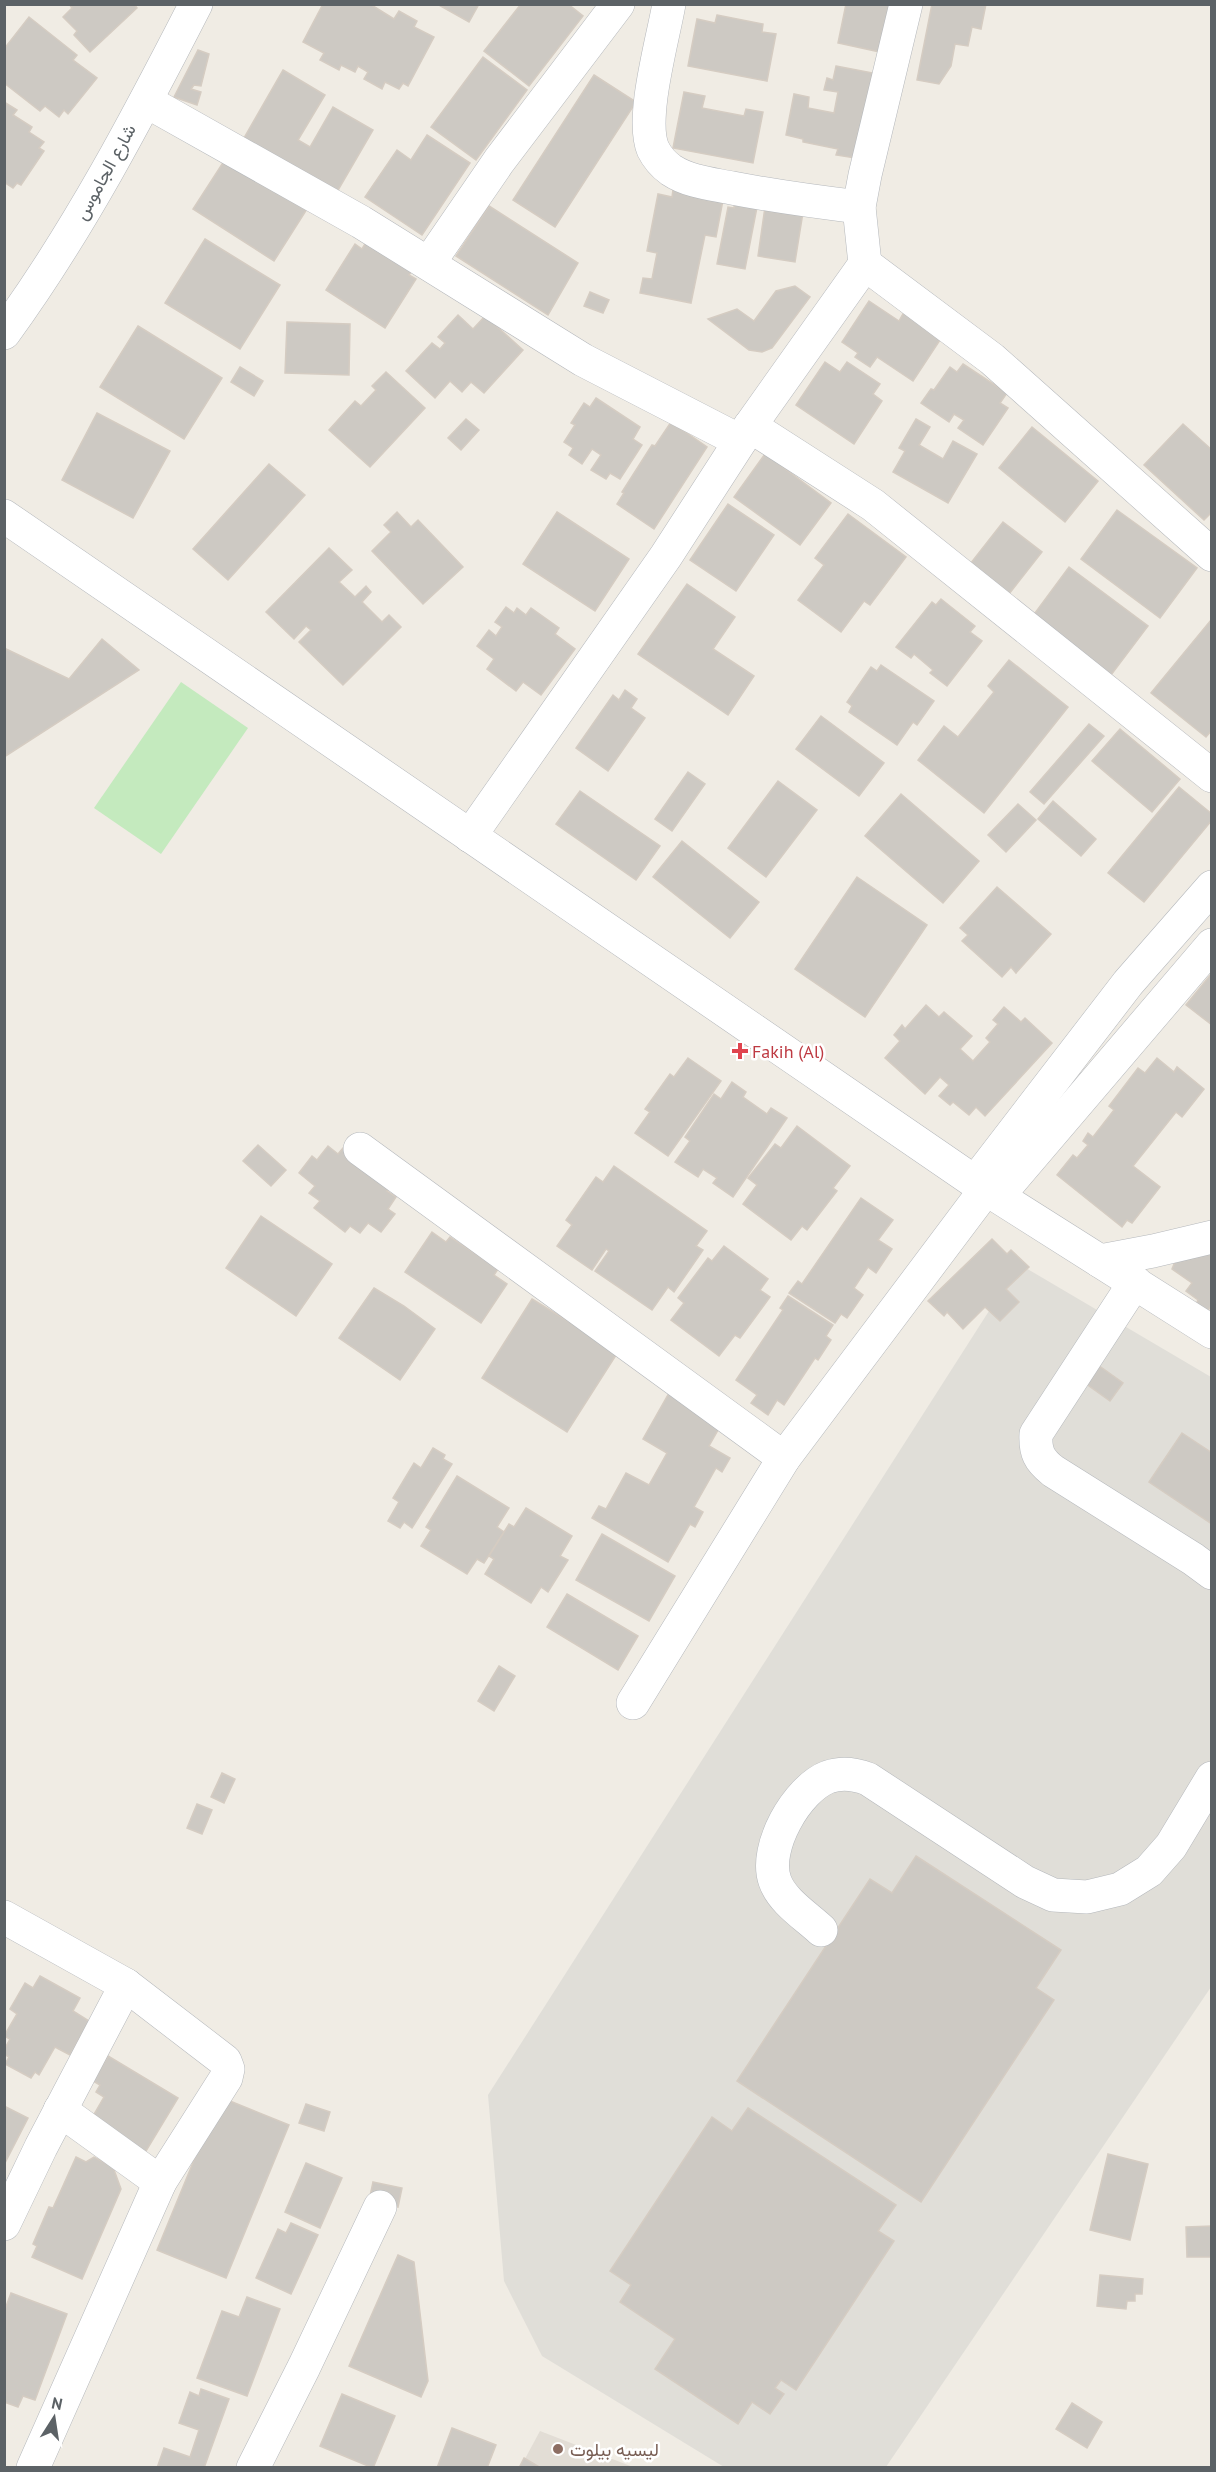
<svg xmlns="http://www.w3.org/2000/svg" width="1216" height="2472" viewBox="0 0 1216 2472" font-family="'PT Sans',Vazirmatn,sans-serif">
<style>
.industrial{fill:#e0ded8}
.education{fill:#e2ddd5}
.green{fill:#c4eabe}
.building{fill:#cdc9c3;stroke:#d5ccc2;stroke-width:1.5}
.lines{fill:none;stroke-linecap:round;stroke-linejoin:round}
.minor-casing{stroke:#b5b8bc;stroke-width:34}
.minor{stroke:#fff;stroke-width:33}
.health-dot{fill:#e0444e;stroke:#fff;stroke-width:2}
.education-dot{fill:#8d6e63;stroke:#fff;stroke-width:2}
.labels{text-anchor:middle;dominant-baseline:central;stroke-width:5;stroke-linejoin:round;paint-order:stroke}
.street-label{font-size:18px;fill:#5c6266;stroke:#fff}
.health-label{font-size:18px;fill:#be3a42;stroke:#fff;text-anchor:start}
.education-label{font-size:18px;fill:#785e54;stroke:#fff;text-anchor:start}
</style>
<rect width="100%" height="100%" fill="#f0ece4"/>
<path class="industrial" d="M1019 1264 1211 1377V1987L886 2467H724L542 2356 504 2281 488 2095Z"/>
<path class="education" d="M540 2431 633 2467 520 2468Z"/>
<path class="green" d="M181 682 248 728 161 854 94 808Z"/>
<g class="building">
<path d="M69 4H134L137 8 90 52 74 35 77 31 63 17 72 8Z"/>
<path d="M323 4H370L394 19 399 11 417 21 414 27 434 37 408 86 403 83 399 89 385 82 382 89 364 79 368 72 358 66 355 72 341 65 339 70 320 60 324 53 303 42Z"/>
<path d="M437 4H479L469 22Z"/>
<path d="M521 4H568L583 16 529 86 484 51Z"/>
<path d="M846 4H890L880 52 838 43Z"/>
<path d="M932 4H986L981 29 972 27 968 46 955 44 951 66 939 84 917 80Z"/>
<path d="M717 15 763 24 762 32 776 34 767 81 688 66 697 19 715 23Z"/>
<path d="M29 17 77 55 73 60 97 78 68 114 64 110 59 117 45 106 40 111 4 83V49Z"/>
<path d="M198 50 209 54 201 86 194 85 191 89 201 92 197 105 174 97Z"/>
<path d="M483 57 527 90 476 160 431 127Z"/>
<path d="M836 66 873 73 855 158 836 155 838 149 803 142V139L786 135 794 94 809 97 808 108 834 113 838 92 824 90 827 78 833 80Z"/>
<path d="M283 70 325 95 298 140 310 147 333 107 373 130 337 192 244 138Z"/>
<path d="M594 75 636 102 555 227 513 200Z"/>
<path d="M684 92 705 96 702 108 744 116 746 109 763 112 753 163 673 148Z"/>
<path d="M4 102 17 110 13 115 32 127 29 132 44 142 39 148 44 151 21 185 17 183 13 188 4 182Z"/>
<path d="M427 135 470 163 422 235 365 197 397 150 411 160Z"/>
<path d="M226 158 307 209 274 261 193 209Z"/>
<path d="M673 190 723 200 716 237 705 235 691 303 640 293 643 278 652 279 657 253 647 251 658 194 672 197Z"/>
<path d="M735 197 758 202 745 269 717 264 728 207 734 208Z"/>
<path d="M766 200 804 206 795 262 758 256Z"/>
<path d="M489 206 578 263 548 315 456 256Z"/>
<path d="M371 234 417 263 409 275 416 279 385 328 326 290 355 244 362 249Z"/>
<path d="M205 239 280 285 240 349 165 303Z"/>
<path d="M795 286 810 297 772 348 762 352 749 350 708 319 737 309 754 321 776 291Z"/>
<path d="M590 292 609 300 603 313 584 306Z"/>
<path d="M869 301 899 321 904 312 942 337 913 381 877 357 870 367 855 357 858 353 842 342Z"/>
<path d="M458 315 473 329 485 316 523 350 484 393 471 382 462 392 450 381 435 398 406 371 432 343 440 349 445 343 438 337Z"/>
<path d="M287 322 350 324 349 375 285 373Z"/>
<path d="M138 326 222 378 184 439 100 387Z"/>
<path d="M825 362 840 372 847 362 880 384 873 394 882 401 854 444 796 405Z"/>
<path d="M963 364 1007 393 1000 403 1008 408 983 445 958 428 964 420 954 414 949 422 921 403 931 389 934 390 950 367 957 372Z"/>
<path d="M240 367 263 381 254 396 231 382Z"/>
<path d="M386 372 425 408 370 467 329 430 355 401 361 406 376 390 372 386Z"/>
<path d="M596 398 640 427 633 439 642 445 620 479 610 473 606 479 591 470 601 455 592 449 582 464 569 455 573 448 564 442 575 425 571 423 584 403 590 407Z"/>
<path d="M97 413 170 451 133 518 62 480Z"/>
<path d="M466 419 479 430 461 450 448 438Z"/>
<path d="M916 419 930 427 919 445 943 459 953 441 977 454 948 503 893 472 905 451 899 448Z"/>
<path d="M671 422 707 447 654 529 617 504 624 493 622 492 652 445 655 446Z"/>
<path d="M1183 424 1212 450V512L1204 520 1144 465Z"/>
<path d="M1032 427 1098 481 1065 522 999 468Z"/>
<path d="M765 454 831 503 800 545 734 497Z"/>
<path d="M269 464 305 495 228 580 193 549Z"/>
<path d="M728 504 774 535 736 591 690 560Z"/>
<path d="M1117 510 1197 568 1160 618 1081 559Z"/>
<path d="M397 512 411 527 418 520 463 567 423 604 372 551 391 532 384 525Z"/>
<path d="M557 512 629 559 595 611 523 564Z"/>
<path d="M848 514 906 557 870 605 864 601 841 632 798 600 824 565 815 558Z"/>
<path d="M1003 522 1042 552 1009 594 970 564Z"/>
<path d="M329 548 352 570 339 582 355 597 366 586 371 592 362 602 382 622 389 615 401 627 343 685 299 642 311 630 306 626 294 639 266 612Z"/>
<path d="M1069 567 1148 626 1111 675 1032 617Z"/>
<path d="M687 584 735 617 713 649 754 676 728 715 638 654Z"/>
<path d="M941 599 975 626 970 632 982 641 947 686 930 673 933 670 914 654 911 658 896 647 932 602 936 605Z"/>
<path d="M506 607 514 613 517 608 526 615 531 608 559 628 555 634 575 649 541 695 523 682 516 691 487 669 494 659 477 646 489 630 496 636 502 627 495 622Z"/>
<path d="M1211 620 1212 730 1206 737 1151 693Z"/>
<path d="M102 639 139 670 4 757V648L69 679Z"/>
<path d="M1009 660 1068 707 984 813 918 760 944 726 958 737 994 692 988 686Z"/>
<path d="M881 665 934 701 917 725 913 722 897 745 849 712 852 706 847 702 871 667 877 671Z"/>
<path d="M625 690 637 699 631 708 645 718 608 771 576 748 613 695 619 700Z"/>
<path d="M821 716 884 763 859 796 796 749Z"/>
<path d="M1089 724 1104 736 1044 804 1030 792Z"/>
<path d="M1120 729 1180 779 1152 812 1092 761Z"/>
<path d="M688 772 705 784 672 831 655 819Z"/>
<path d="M778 781 817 810 766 877 728 848Z"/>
<path d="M1179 787 1212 814V820L1144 902 1108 873Z"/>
<path d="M580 791 660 846 636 880 556 824Z"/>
<path d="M901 794 979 861 943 903 865 836Z"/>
<path d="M1053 801 1096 839 1081 856 1038 819Z"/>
<path d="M1018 804 1036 820 1006 852 988 835Z"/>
<path d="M682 841 759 902 730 938 653 877Z"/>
<path d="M857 877 927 925 865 1017 795 969Z"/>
<path d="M997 887 1051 934 1016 973 1011 967 1002 977 962 941 968 935 960 928Z"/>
<path d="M1212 973V1025L1186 1005Z"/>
<path d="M926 1005 939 1017 944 1012 972 1036 960 1049 973 1061 990 1042 986 1038 998 1024 993 1020 1004 1007 1021 1022 1025 1018 1052 1043 985 1116 976 1107 969 1115 953 1102 950 1105 939 1096 949 1085 940 1077 925 1094 885 1058 900 1041 894 1035 902 1025 905 1029Z"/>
<path d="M688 1058 721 1081 668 1156 635 1133 650 1112 645 1109 670 1074 674 1077Z"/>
<path d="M1157 1058 1174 1072 1177 1067 1204 1089 1182 1117 1176 1112 1133 1166 1160 1187 1132 1223 1127 1220 1122 1227 1057 1175 1073 1155 1077 1158 1088 1145 1083 1141 1088 1133 1093 1137 1114 1110 1109 1106 1138 1068 1145 1073Z"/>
<path d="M732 1082 746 1092 743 1097 767 1114 771 1108 787 1118 733 1197 713 1183 717 1178 703 1169 698 1177 675 1162 690 1141 685 1137 714 1094 721 1099Z"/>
<path d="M797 1126 850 1166 833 1188 837 1191 807 1230 802 1226 791 1240 743 1204 757 1185 748 1178 775 1144 781 1148Z"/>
<path d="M258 1145 286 1170 271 1186 243 1161Z"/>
<path d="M328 1146 338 1154 343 1148 391 1185 387 1191 396 1197 388 1209 395 1214 381 1232 368 1223 360 1233 350 1226 345 1232 314 1208 320 1201 309 1193 315 1186 299 1173 312 1156 317 1160Z"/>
<path d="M614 1166 707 1231 696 1246 703 1250 674 1292 668 1287 652 1310 595 1271 609 1251 606 1249 592 1270 557 1246 572 1225 566 1220 596 1177 603 1182Z"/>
<path d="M861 1198 893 1220 878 1240 892 1249 876 1273 868 1267 854 1288 863 1295 847 1318 841 1314 835 1323 789 1293 798 1281 802 1284Z"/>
<path d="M261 1216 332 1264 296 1316 226 1268Z"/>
<path d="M432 1232 446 1242 450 1237 498 1269 494 1275 507 1284 481 1323 405 1272Z"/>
<path d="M992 1239 1007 1254 1011 1250 1029 1267 1006 1289 1019 1302 1000 1321 985 1307 963 1329 947 1312 944 1316 928 1301Z"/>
<path d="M1212 1243V1305L1206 1313 1195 1306 1198 1300 1186 1291 1192 1283 1172 1269 1177 1257Z"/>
<path d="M724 1246 768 1279 760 1290 770 1297 740 1338 735 1335 719 1356 671 1320 684 1303 678 1298 708 1258 712 1261Z"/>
<path d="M374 1288 404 1306 435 1329 400 1380 339 1338Z"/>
<path d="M788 1296 833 1325 826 1336 831 1340 818 1360 815 1358 784 1405 777 1400 768 1415 751 1403 757 1395 736 1380 783 1310 780 1308Z"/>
<path d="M532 1299 618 1352 567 1432 482 1378Z"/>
<path d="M1098 1365 1123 1383 1110 1401 1085 1383Z"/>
<path d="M669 1393 722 1423 709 1446 730 1458 722 1472 716 1468 694 1507 703 1512 695 1527 690 1524 668 1562 592 1518 599 1506 606 1509 626 1473 649 1485 667 1453 643 1439Z"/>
<path d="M1182 1433 1212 1453V1524L1149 1482Z"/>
<path d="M433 1448 445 1455 443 1459 452 1464 412 1528 404 1522 400 1528 388 1521 399 1502 393 1498 414 1463 421 1468Z"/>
<path d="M457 1476 509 1508 497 1527 504 1532 484 1563 477 1559 467 1574 421 1546 431 1530 426 1527Z"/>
<path d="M526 1508 572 1536 560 1556 568 1560 548 1592 541 1587 531 1603 485 1574 494 1559 489 1556 509 1524 514 1527Z"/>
<path d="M602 1534 675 1576 649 1621 576 1580Z"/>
<path d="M567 1594 638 1636 618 1670 547 1627Z"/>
<path d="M499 1666 515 1676 494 1711 478 1701Z"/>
<path d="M222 1773 235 1779 224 1803 211 1797Z"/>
<path d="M197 1804 212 1810 202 1834 187 1828Z"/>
<path d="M916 1856 1061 1950 1036 1988 1054 2000 921 2202 737 2081 870 1879 892 1893Z"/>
<path d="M40 1976 80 1998 73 2011 89 2021 70 2055 55 2047 39 2075 35 2072 31 2078 5 2064 9 2057 4 2054V2050L10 2039 4 2036 17 2014 10 2009 25 1983 33 1988Z"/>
<path d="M108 2056 178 2098 143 2156 89 2123 104 2097 96 2092 100 2085 93 2081Z"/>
<path d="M220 2097 289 2125 226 2278 157 2250Z"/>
<path d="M306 2104 330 2112 324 2131 299 2123Z"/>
<path d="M4 2106 28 2118 4 2165Z"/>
<path d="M748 2108 896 2205 878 2231 894 2241 796 2390 781 2380 775 2388 784 2394 770 2414 752 2402 738 2424 655 2369 675 2339 620 2302 631 2285 610 2271 712 2117 732 2131Z"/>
<path d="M1108 2154 1148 2164 1130 2240 1090 2230Z"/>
<path d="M76 2157 86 2162 94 2157 113 2167 121 2189 82 2279 32 2257 37 2246 33 2244 49 2207 53 2208Z"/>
<path d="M306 2163 342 2178 320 2228 285 2212Z"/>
<path d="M373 2182 402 2188 398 2207 369 2201Z"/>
<path d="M291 2223 318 2235 291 2294 256 2278 278 2229 286 2233Z"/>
<path d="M1212 2226V2257H1187L1186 2227Z"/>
<path d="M398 2255 414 2262 428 2381 421 2397 349 2366Z"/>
<path d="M1100 2275 1143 2279 1142 2294H1135V2301H1127L1126 2309 1097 2306Z"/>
<path d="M11 2293 67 2314 35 2400 23 2396 18 2407 4 2402V2312Z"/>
<path d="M247 2297 280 2309 247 2396 197 2378 222 2311 239 2317Z"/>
<path d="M201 2389 229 2399 204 2468H157L164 2448 190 2457 199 2430 179 2423 190 2392 199 2396Z"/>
<path d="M342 2394 395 2416 373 2468 320 2446Z"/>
<path d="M1072 2403 1102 2422 1087 2448 1056 2429Z"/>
<path d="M452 2428 496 2445 487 2468H437Z"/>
<path d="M524 2458 541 2468H519Z"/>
</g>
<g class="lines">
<g class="minor-casing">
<g id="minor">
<path d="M669 4C663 39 640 118 653 149 657 157 664 165 671 170 689 182 712 184 732 188 774 196 817 202 859 207"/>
<path d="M146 101 361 222 583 360 740 441"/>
<path d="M429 263 499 161 618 4"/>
<path d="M865 264 992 359 1212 555"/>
<path d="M4 333C79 230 138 117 196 4"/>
<path d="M750 426 873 505 1212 776"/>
<path d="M4 516 975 1182 1212 1332"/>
<path d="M470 836 666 556 750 426 865 264 859 207 865 175 906 4"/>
<path d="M360 1149 784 1458"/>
<path d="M975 1182 1128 983 1212 887"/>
<path d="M998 1196 1212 945"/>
<path d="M1100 1261 1153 1251 1212 1237"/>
<path d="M1135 1282 1036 1434C1035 1452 1039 1460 1053 1471L1193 1559 1212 1573"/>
<path d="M633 1703 784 1458 986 1189"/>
<path d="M4 1917 126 1985 225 2061 228 2069 226 2078 160 2182 33 2468"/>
<path d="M821 1930C806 1916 782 1901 775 1881 763 1848 797 1789 828 1777 842 1772 855 1774 868 1779L1025 1882 1053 1895 1087 1897 1120 1889 1149 1871 1171 1846 1212 1778"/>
<path d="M60 2110 160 2182"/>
<path d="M4 2224 41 2147 126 1985"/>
<path d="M253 2468 304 2367 380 2207"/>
</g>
</g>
<use href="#minor" class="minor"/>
</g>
<path class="health-dot" d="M737 1042h6v6h6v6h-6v6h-6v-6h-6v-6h6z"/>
<circle class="education-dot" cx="558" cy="2449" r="6"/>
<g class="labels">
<g class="street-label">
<text transform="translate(105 172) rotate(-61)">شارع الجاموس</text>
</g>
<g class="health-label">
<text x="752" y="1051">Fakih (Al)</text>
</g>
<g class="education-label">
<text x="570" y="2449">ليسيه بيلوت</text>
</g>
</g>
<rect width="1216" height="2472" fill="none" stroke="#5c6266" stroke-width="12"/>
<g transform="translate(54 2418) rotate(12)" stroke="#ffffff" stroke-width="4.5" paint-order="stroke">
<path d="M0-4.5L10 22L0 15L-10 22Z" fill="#5c6266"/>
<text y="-9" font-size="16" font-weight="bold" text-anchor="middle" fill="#5c6266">N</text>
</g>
</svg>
